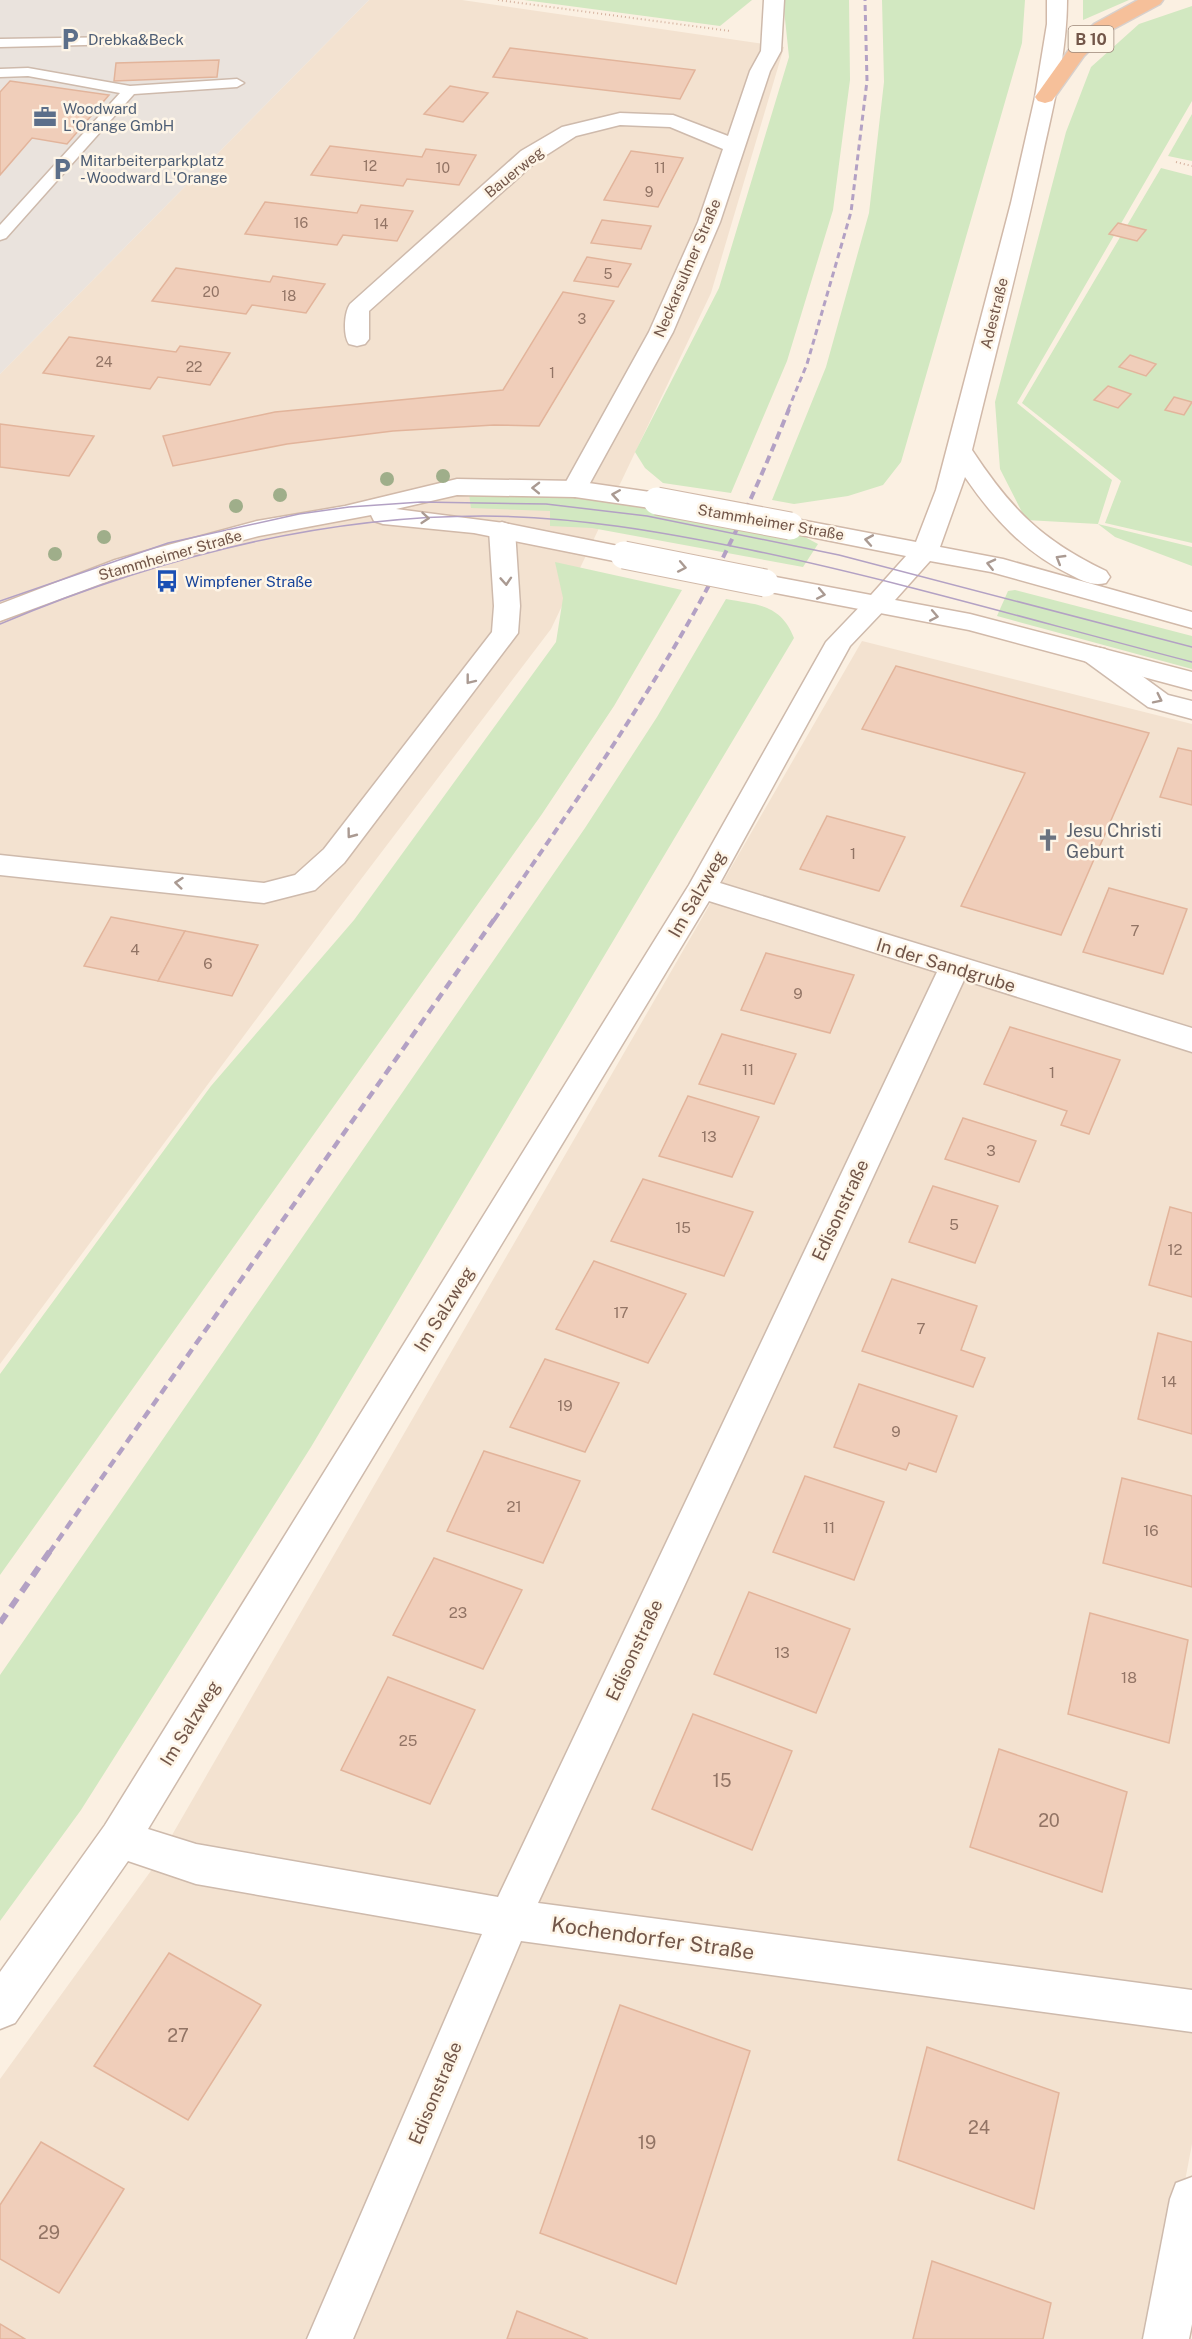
<svg xmlns="http://www.w3.org/2000/svg" width="1192" height="2339" viewBox="0 0 1192 2339" font-family="'Public Sans',sans-serif">
<style>
.residential{fill:#f3e2d0}
.industrial{fill:#eae3dd}
.green{fill:#d2e8c1}
.building{fill:#f0ceba;stroke:#e2b49b;stroke-width:1.5}
.lines{fill:none;stroke-linecap:round;stroke-linejoin:round}
.service-casing{stroke:#cebaac;stroke-width:3}
.minor-casing{stroke:#cebaac;stroke-width:3}
.secondary-casing{stroke:#d1b9a9;stroke-width:3}
.trunk-casing{stroke:#d8d0cc;stroke-width:3}
.path{stroke:#d4b19e;stroke-width:2;stroke-dasharray:1 3;stroke-linecap:butt}
.service{fill:#fff;fill-rule:evenodd}
.minor{fill:#fff;fill-rule:evenodd}
.secondary{fill:#fff;fill-rule:evenodd}
.trunk{fill:#f6c09a;fill-rule:evenodd}
.tram{stroke:#b3a1c4;stroke-width:1.5}
.rail-far3{stroke:#b3a1c4;stroke-width:3;stroke-dasharray:6 4;stroke-linecap:butt}
.rail-far2{stroke:#b3a1c4;stroke-width:4;stroke-dasharray:8 5;stroke-linecap:butt}
.rail-far1{stroke:#b3a1c4;stroke-width:4.5;stroke-dasharray:9 6;stroke-linecap:butt}
.rail{stroke:#b3a1c4;stroke-width:6;stroke-dasharray:11 8;stroke-linecap:butt}
.secondary-bridge-casing{stroke:#d1b9a9;stroke-width:29;stroke-linecap:butt}
.secondary-bridge{stroke:#fff;stroke-width:27}
.tree{fill:#9fae8a}
.oneway{stroke:#aa9a92}
.labels{text-anchor:middle;dominant-baseline:central;stroke-width:5;stroke-linejoin:round;paint-order:stroke}
.far-number-label{font-size:14px;fill:#927465}
.far-service-label{font-size:15px;fill:#4e5e75;stroke:#fef5e7;text-anchor:start}
.far-street-label{font-size:15px;fill:#725649;stroke:#fef5e7}
.far-transit-label{font-size:15px;fill:#164399;stroke:#fef5e7;text-anchor:start}
.number-label{font-size:15px;fill:#927465}
.shield{fill:#fef5e7;stroke:#9c8678;stroke-width:1.5}
.shield-label{font-size:16px;font-weight:bold;fill:#725649}
.worship-label{font-size:18px;fill:#5b616d;stroke:#fef5e7;text-anchor:start}
.street-label{font-size:18px;fill:#725649;stroke:#fef5e7}
.near-number-label{font-size:18px;fill:#927465}
.near-street-label{font-size:21px;fill:#725649;stroke:#fef5e7}
</style>
<rect width="100%" height="100%" fill="#fbf0e2"/>
<g class="residential">
<path d="M369 0H462L784 47 711 293 551 629 330 920 0 1364V374Z"/>
<path d="M862 641 1192 724V2144L1155 2339H0V2079L153 1868Z"/>
</g>
<path class="industrial" d="M0 0H369L0 374Z"/>
<g class="green">
<path d="M524 0H752L720 26Z"/>
<path d="M783 0H849L850 80 833 210 787 361 731 493 663 483 645 468 635 452 719 288 789 57Z"/>
<path d="M882 0H1025L1022 43 901 462 883 485 848 496 794 504 772 500 826 367 869 213 884 82Z"/>
<path d="M1083 0H1129L1083 20Z"/>
<path d="M1192 6V101L1017 403 1112 480 1098 524 1192 547V566L1115 537 1098 524 1026 520 1000 469 995 402 1066 132 1091 67 1139 24Z"/>
<path d="M1192 114V161L1168 156Z"/>
<path d="M1161 168 1192 176V543L1105 523 1121 481 1022 403Z"/>
<path d="M533 493 594 497 801 535 818 544 803 567 592 528 550 526V511L471 508 469 494Z"/>
<path d="M555 562 682 590 614 706 542 814 0 1575V1374L211 1086 354 920 556 642 563 598Z"/>
<path d="M1015 590 1192 636V669L997 616 1008 591Z"/>
<path d="M726 599C758 605 781 604 794 638L311 1447 81 1810 0 1921V1675L585 828 657 717Z"/>
</g>
<g class="building">
<path d="M510 48 695 70 680 99 493 77Z"/>
<path d="M219 60 217 77 114 81 116 63Z"/>
<path d="M10 81 109 95 67 144 32 138 0 175V92Z"/>
<path d="M450 86 488 93 463 122 424 114Z"/>
<path d="M330 146 422 157 426 149 476 155 459 185 407 179 403 186 311 175Z"/>
<path d="M631 151 683 158 658 207 604 200Z"/>
<path d="M265 202 357 213 361 205 413 211 397 241 343 235 337 245 245 234Z"/>
<path d="M602 220 651 226 641 249 591 243Z"/>
<path d="M1118 223 1146 230 1137 241 1109 234Z"/>
<path d="M587 257 631 264 618 287 574 281Z"/>
<path d="M176 268 270 282 273 276 325 284 306 313 252 305 246 314 152 301Z"/>
<path d="M563 292 614 301 539 426 494 425 393 431 287 444 173 466 163 436 275 412 503 390Z"/>
<path d="M69 337 176 352 180 346 230 353 210 385 158 377 150 389 43 373Z"/>
<path d="M1130 355 1156 364 1146 376 1119 367Z"/>
<path d="M1108 386 1131 394 1118 408 1094 400Z"/>
<path d="M1174 397 1192 402 1184 415 1165 410Z"/>
<path d="M0 424 94 436 69 476 0 467Z"/>
<path d="M896 666 1149 733 1061 935 961 906 1025 773 862 729Z"/>
<path d="M1178 748 1192 751V805L1160 797Z"/>
<path d="M827 816 905 837 879 891 800 869Z"/>
<path d="M1109 888 1187 909 1163 974 1083 952Z"/>
<path d="M111 917 185 931 158 981 84 966Z"/>
<path d="M185 931 258 945 232 996 158 981Z"/>
<path d="M766 953 854 975 830 1033 741 1010Z"/>
<path d="M1010 1027 1120 1060 1089 1134 1061 1125 1067 1111 984 1084Z"/>
<path d="M722 1034 796 1054 774 1104 699 1084Z"/>
<path d="M688 1096 759 1117 732 1177 659 1156Z"/>
<path d="M963 1118 1036 1141 1019 1182 945 1159Z"/>
<path d="M643 1179 753 1212 724 1276 611 1241Z"/>
<path d="M933 1186 998 1206 975 1263 909 1242Z"/>
<path d="M1170 1207 1192 1213V1297L1149 1285Z"/>
<path d="M594 1261 686 1294 648 1363 556 1329Z"/>
<path d="M892 1279 977 1306 961 1350 985 1358 973 1387 862 1351Z"/>
<path d="M1158 1333 1192 1342V1434L1138 1419Z"/>
<path d="M545 1359 619 1383 585 1452 510 1427Z"/>
<path d="M859 1384 957 1416 936 1472 909 1463 906 1470 834 1447Z"/>
<path d="M484 1451 580 1481 543 1563 447 1531Z"/>
<path d="M805 1476 884 1502 854 1580 773 1552Z"/>
<path d="M1122 1478 1192 1496V1587L1103 1563Z"/>
<path d="M434 1558 522 1590 483 1669 393 1635Z"/>
<path d="M749 1592 850 1629 816 1713 714 1674Z"/>
<path d="M1090 1613 1188 1640 1169 1743 1068 1714Z"/>
<path d="M388 1677 475 1710 430 1804 341 1770Z"/>
<path d="M693 1714 792 1751 752 1850 652 1809Z"/>
<path d="M999 1749 1127 1792 1102 1892 970 1847Z"/>
<path d="M169 1953 261 2005 188 2120 94 2066Z"/>
<path d="M620 2005 750 2051 676 2284 540 2233Z"/>
<path d="M927 2047 1059 2093 1034 2209 898 2160Z"/>
<path d="M41 2142 124 2189 59 2293 0 2259V2205Z"/>
<path d="M932 2261 1051 2303 1043 2339H913Z"/>
<path d="M517 2311 588 2339H507Z"/>
<path d="M0 2324 25 2339H0Z"/>
</g>
<g class="lines">
<g class="service-casing">
<g id="service">
<path d="M121 37 126 38 128 41 126 44 0 47V39Z"/>
<path d="M28 68 130 86 237 79 244 83 237 87 134 94 6 238 0 240V225L120 93 28 76 0 77V69Z"/>
</g>
</g>
<g class="minor-casing">
<g id="minor">
<path d="M764 0H784L781 51 770 71 720 222 673 332 584 494 575 497 566 494 562 489 649 332 698 222 723 149 670 127 620 125 576 136 537 161 369 311V339L365 344 357 346 349 344C343 335 344 313 350 304L521 151 562 127 620 113 673 115 728 136 750 71 761 51Z"/>
<path d="M502 522 511 525 515 530 520 606 518 633 344 863 315 890 264 903 0 875V855L264 883 295 875 324 849 492 632 494 606 489 530 493 525Z"/>
<path d="M877 596 886 598 890 604 850 646 720 883 1192 1028V1052L964 980 538 1903 1192 1990V2032L521 1941 353 2339H307L482 1934 196 1884 128 1861 15 2023 0 2029V1972L105 1825 689 885 826 642 868 598ZM709 901 937 972 498 1897 196 1844 148 1829Z"/>
<path d="M1095 647 1105 649 1168 695 1192 701V719L1148 707 1085 661 1081 655 1085 649Z"/>
<path d="M1192 2177V2324L1189 2339H1143L1170 2199 1176 2183Z"/>
</g>
</g>
<g class="secondary-casing">
<g id="secondary">
<path d="M1047 0H1067C1067 51 1054 103 1043 153 1022 253 996 351 972 450 1011 509 1041 540 1106 571L1110 577 1106 583C1092 586 1083 581 1071 575 1025 553 993 518 965 477L940 547 1003 559 1192 612V628L991 572 930 561 895 600 970 614 1192 672V690L969 630 765 591 756 589 752 583 756 577 765 575 871 595 906 556 781 531 777 526 781 521 790 518 916 542 936 490 1011 203 1035 97 1047 24Z"/>
<path d="M457 479 575 481 657 493 666 496 670 501 666 506 657 509 575 497 457 495 396 509 504 523 633 549 637 555 633 561 624 563 474 533 383 524 374 521 371 515 259 536 175 558 133 572 0 621V604L115 560 157 548 257 521 345 506Z"/>
</g>
</g>
<g class="trunk-casing">
<path id="trunk" d="M1138 0H1163L1160 4 1108 32 1084 56 1052 101 1045 103 1038 101 1035 97 1070 48 1094 24Z"/>
</g>
<g class="path">
<path d="M498 0 730 31"/>
<path d="M1176 162 1192 166"/>
</g>
<use href="#service" class="service"/>
<use href="#minor" class="minor"/>
<use href="#secondary" class="secondary"/>
<use href="#trunk" class="trunk"/>
<g class="tram">
<path d="M0 601 168 543 299 514 349 507 421 502 546 504 647 516 839 555 1192 647"/>
<path d="M0 624C154 559 315 516 483 516 573 516 663 532 751 550 899 581 1045 624 1192 662"/>
</g>
<path class="rail-far3" d="M788 410 807 364 851 212 867 81 865 0"/>
<path class="rail-far2" d="M494 920C564 819 635 718 695 611 731 546 761 478 789 409"/>
<path class="rail-far1" d="M49 1553 495 918"/>
<path class="rail" d="M0 1623 50 1551"/>
<g class="secondary-bridge-casing">
<g id="secondary-bridge">
<path d="M657 501 790 526"/>
<path d="M624 555 765 583"/>
</g>
</g>
<use href="#secondary-bridge" class="secondary-bridge"/>
</g>
<g class="tree">
<circle cx="443" cy="476" r="7"/>
<circle cx="387" cy="479" r="7"/>
<circle cx="280" cy="495" r="7"/>
<circle cx="236" cy="506" r="7"/>
<circle cx="104" cy="537" r="7"/>
<circle cx="55" cy="554" r="7"/>
</g>
<defs><path id="oneway-chevron" d="M-2-3.5L2.5 0L-2 3.5" fill="none" stroke-width="1.6" stroke-linecap="round" stroke-linejoin="round" transform="scale(1.5)"/></defs>
<g class="oneway">
<use href="#oneway-chevron" transform="translate(536 488) rotate(-179)"/>
<use href="#oneway-chevron" transform="translate(616 495) rotate(-171)"/>
<use href="#oneway-chevron" transform="translate(425 518) rotate(5)"/>
<use href="#oneway-chevron" transform="translate(869 540) rotate(-170)"/>
<use href="#oneway-chevron" transform="translate(1060 559) rotate(-149)"/>
<use href="#oneway-chevron" transform="translate(991 564) rotate(-167)"/>
<use href="#oneway-chevron" transform="translate(682 567) rotate(11)"/>
<use href="#oneway-chevron" transform="translate(506 581) rotate(86)"/>
<use href="#oneway-chevron" transform="translate(821 594) rotate(11)"/>
<use href="#oneway-chevron" transform="translate(934 616) rotate(11)"/>
<use href="#oneway-chevron" transform="translate(470 680) rotate(128)"/>
<use href="#oneway-chevron" transform="translate(1158 699) rotate(26)"/>
<use href="#oneway-chevron" transform="translate(351 834) rotate(127)"/>
<use href="#oneway-chevron" transform="translate(179 883) rotate(-174)"/>
</g>
<defs>
<g id="parking-bare" transform="scale(1.8)"><path d="M-3.5-5.5H1a3.5 3.5 0 0 1 0 7H-1V5.5H-3.5ZM-1-3.4V-.6H.8a1.4 1.4 0 0 0 0-2.8Z" fill="#5c6f8a" stroke="#fef5e7" stroke-width="2.5" paint-order="stroke"/></g>
<g id="office-bare" transform="scale(1.8)"><path d="M-6-3h4V-5.5h4V-3h4V5H-6ZM-1-4.5V-3h2v-1.5ZM-6 0V1H6V0Z" fill="#5c6f8a" stroke="#fef5e7" stroke-width="2.5" paint-order="stroke"/></g>
<g id="bus-bare" transform="scale(1.8)"><path d="M-5-6H5V4H4V6H2V4H-2V6H-4V4H-5ZM-3.5-4V0h7V-4ZM-3.5 1.2v1.5H-2V1.2ZM2 1.2v1.5H3.5V1.2Z" fill="#1a4fb4" stroke="#fef5e7" stroke-width="2.5" paint-order="stroke"/></g>
<g id="church-bare" transform="scale(1.8)"><path d="M-1.2-6h2.4v3.5h3.3v2.4h-3.3V6h-2.4V-.1h-3.3v-2.4h3.3Z" fill="#6b7280" stroke="#fef5e7" stroke-width="2.5" paint-order="stroke"/></g>
</defs>
<g fill-rule="evenodd">
<use href="#parking-bare" x="70" y="39"/>
<use href="#office-bare" x="45" y="117"/>
<use href="#parking-bare" x="62" y="169"/>
<use href="#bus-bare" x="167" y="581"/>
<use href="#church-bare" x="1048" y="840"/>
</g>
<g class="labels">
<g class="far-number-label">
<text x="370" y="166">12</text>
<text x="443" y="168">10</text>
<text x="660" y="168">11</text>
<text x="649" y="192">9</text>
<text x="301" y="223">16</text>
<text x="381" y="224">14</text>
<text x="608" y="274">5</text>
<text x="211" y="292">20</text>
<text x="289" y="296">18</text>
<text x="582" y="319">3</text>
<text x="104" y="362">24</text>
<text x="194" y="367">22</text>
<text x="552" y="373">1</text>
</g>
<g class="far-service-label">
<text x="88" y="39">Drebka&amp;Beck</text>
<text x="63" y="108">Woodward<tspan x="63" dy="17">L'Orange GmbH</tspan></text>
<text x="80" y="160">Mitarbeiterparkplatz<tspan x="80" dy="17">- Woodward L'Orange</tspan></text>
</g>
<g class="far-street-label">
<text transform="translate(514 172) rotate(-39)">Bauerweg</text>
<text transform="translate(687 268) rotate(-67)">Neckarsulmer Straße</text>
<text transform="translate(994 313) rotate(-76)">Adestraße</text>
<text transform="translate(771 522) rotate(10)">Stammheimer Straße</text>
<text transform="translate(170 555) rotate(-16)">Stammheimer Straße</text>
</g>
<g class="far-transit-label">
<text x="185" y="581">Wimpfener Straße</text>
</g>
<g class="number-label">
<text x="853" y="853">1</text>
<text x="1135" y="930">7</text>
<text x="135" y="949">4</text>
<text x="208" y="963">6</text>
<text x="798" y="993">9</text>
<text x="748" y="1069">11</text>
<text x="1052" y="1072">1</text>
<text x="709" y="1136">13</text>
<text x="991" y="1150">3</text>
<text x="954" y="1224">5</text>
<text x="683" y="1227">15</text>
<text x="1175" y="1249">12</text>
<text x="621" y="1312">17</text>
<text x="921" y="1328">7</text>
<text x="1169" y="1381">14</text>
<text x="565" y="1405">19</text>
<text x="896" y="1431">9</text>
<text x="514" y="1506">21</text>
<text x="829" y="1527">11</text>
<text x="1151" y="1530">16</text>
<text x="458" y="1612">23</text>
<text x="782" y="1652">13</text>
<text x="1129" y="1677">18</text>
<text x="408" y="1740">25</text>
</g>
<rect class="shield" x="1068.5" y="26" width="45" height="26" rx="4.5"/>
<g class="shield-label">
<text x="1091" y="39">B 10</text>
</g>
<g class="worship-label">
<text x="1066" y="830">Jesu Christi<tspan x="1066" dy="21">Geburt</tspan></text>
</g>
<g class="street-label">
<text transform="translate(697 894) rotate(-60)">Im Salzweg</text>
<text transform="translate(946 965) rotate(17)">In der Sandgrube</text>
<text transform="translate(840 1210) rotate(-65)">Edisonstraße</text>
<text transform="translate(444 1309) rotate(-58)">Im Salzweg</text>
<text transform="translate(634 1650) rotate(-65)">Edisonstraße</text>
<text transform="translate(190 1723) rotate(-58)">Im Salzweg</text>
<text transform="translate(435 2093) rotate(-67)">Edisonstraße</text>
</g>
<g class="near-number-label">
<text x="722" y="1780">15</text>
<text x="1049" y="1820">20</text>
<text x="178" y="2035">27</text>
<text x="979" y="2127">24</text>
<text x="647" y="2142">19</text>
<text x="49" y="2232">29</text>
</g>
<g class="near-street-label">
<text transform="translate(653 1938) rotate(8)">Kochendorfer Straße</text>
</g>
</g>
</svg>
